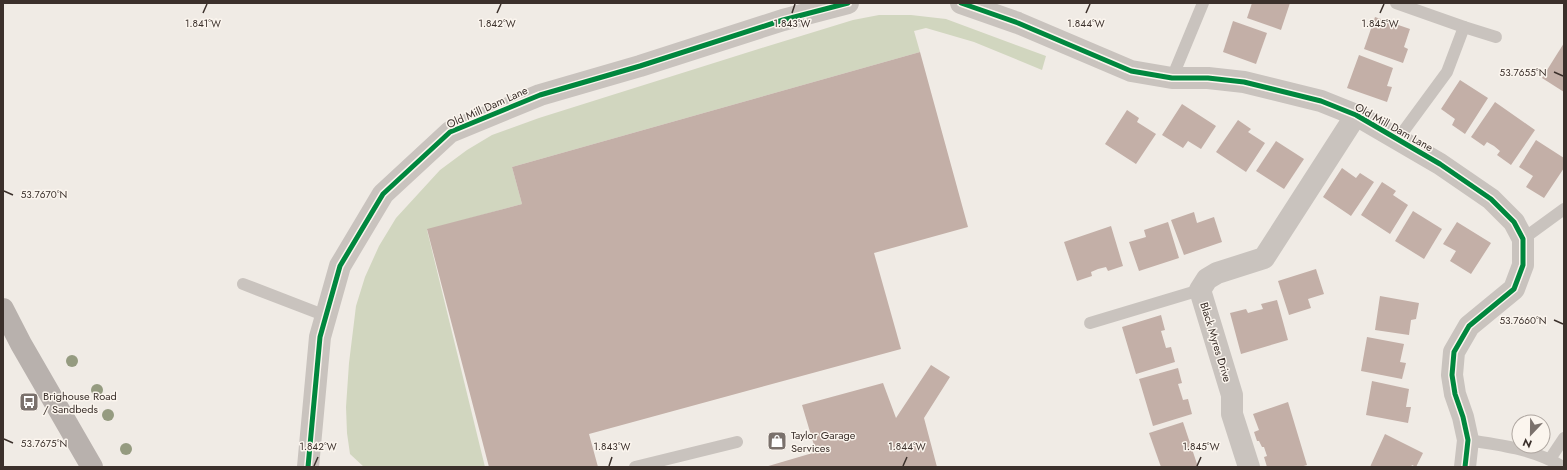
<svg xmlns="http://www.w3.org/2000/svg" width="1567" height="470" viewBox="0 0 1567 470" font-family="Jost,sans-serif">
<style>
.green{fill:#d1d6bf}
.building{fill:#c3afa7}
.lines{fill:none;stroke-linecap:round;stroke-linejoin:round}
.service{stroke:#c9c3be;stroke-width:12}
.minor{stroke:#c9c3be;stroke-width:22}
.primary{stroke:#b8b1ad;stroke-width:22}
.cycleway-casing{stroke:#fbf5ee;stroke-width:8}
.cycleway{stroke:#00873e;stroke-width:5}
.tree{fill:#959b80}
.ticks{fill:none;stroke:#3b302b;stroke-width:1.5}
.labels{text-anchor:middle;dominant-baseline:central;stroke-width:3;stroke-linejoin:round;paint-order:stroke}
.street-label{font-size:11px;fill:#3b302b;stroke:#fbf5ee}
.poi-label{font-size:11px;fill:#3b302b;stroke:#fbf5ee;text-anchor:start}
.ticks-label{font-size:10px;text-anchor:middle;fill:#3b302b;stroke:#fbf5ee;stroke-width:3;stroke-linejoin:round;paint-order:stroke}
</style>
<rect width="100%" height="100%" fill="#f0ebe5"/>
<path class="green" d="M879 15H911L946 19 1046 56 1042 70 974 42 926 28 914 31 920 52 512 167 522 204 427 230 485 467H364L350 454 347 433 346 407 349 363 356 306 365 277 379 246 396 218 440 170 467 150 492 135 539 118 765 47 853 20Z"/>
<g class="building">
<path d="M1252 3H1290L1281 30 1247 18Z"/>
<path d="M1375 17 1410 29 1404 47 1408 49 1403 63 1364 49Z"/>
<path d="M1233 21 1267 33 1256 64 1223 52Z"/>
<path d="M1564 43V92L1542 78Z"/>
<path d="M920 52 968 227 874 253 901 349 589 434 598 467H489L427 229 522 204 512 167Z"/>
<path d="M1359 55 1393 68 1387 86 1392 87 1387 102 1347 88Z"/>
<path d="M1460 80 1488 98 1465 134 1452 125 1455 119 1441 109Z"/>
<path d="M1495 102 1535 130 1511 165 1497 155 1500 151 1494 146 1487 142 1484 146 1471 137Z"/>
<path d="M1182 104 1216 126 1201 149 1188 141 1183 148 1162 135Z"/>
<path d="M1127 110 1139 118 1137 122 1156 134 1136 164 1105 144Z"/>
<path d="M1238 120 1251 129 1248 132 1265 143 1246 172 1216 152Z"/>
<path d="M1536 140 1564 158V168L1544 198 1526 187 1533 176 1519 167Z"/>
<path d="M1276 141 1304 159 1284 189 1256 171Z"/>
<path d="M1342 168 1356 178 1360 173 1374 182 1351 216 1323 197Z"/>
<path d="M1382 182 1396 191 1393 195 1408 205 1390 234 1361 215Z"/>
<path d="M1413 211 1442 229 1424 259 1395 241Z"/>
<path d="M1194 212 1197 223 1214 217 1222 242 1184 255 1171 220Z"/>
<path d="M1168 222 1179 258 1139 271 1129 242 1146 237 1144 230Z"/>
<path d="M1457 222 1491 243 1471 274 1450 261 1456 251 1443 244Z"/>
<path d="M1111 226 1123 266 1108 271 1106 267 1098 269 1091 272 1092 276 1077 281 1064 242Z"/>
<path d="M1316 269 1324 294 1308 299 1311 308 1289 315 1278 281Z"/>
<path d="M1380 296 1419 303 1416 319 1411 320 1409 335 1375 330Z"/>
<path d="M1277 300 1288 340 1241 354 1230 313 1246 309 1248 313 1255 311 1263 309 1261 304Z"/>
<path d="M1161 315 1165 330 1161 331 1166 348 1171 347 1175 362 1136 374 1122 327Z"/>
<path d="M1367 337 1404 344 1400 362 1406 363 1402 379 1361 371Z"/>
<path d="M931 365 950 377 924 418 937 467H765L816 452 802 405 883 383 896 418Z"/>
<path d="M1178 368 1182 383 1178 384 1183 400 1188 399 1192 414 1153 426 1139 379Z"/>
<path d="M1372 381 1409 389 1406 407H1411L1408 423 1366 415Z"/>
<path d="M1288 402 1307 465 1300 467H1267L1264 457 1267 456 1264 447H1262L1259 441H1257L1254 432 1259 430 1253 414Z"/>
<path d="M1183 422 1198 467H1161L1149 433Z"/>
<path d="M1385 434 1423 453 1416 467 1412 465 1411 467H1370Z"/>
</g>
<g class="lines">
<g class="service">
<path d="M1396 3 1464 27 1447 72 1397 140"/>
<path d="M1464 27 1496 37"/>
<path d="M1172 78 1203 3"/>
<path d="M1523 239 1564 209"/>
<path d="M243 284 326 316"/>
<path d="M1090 323 1200 290"/>
<path d="M1468 440C1501 445 1534 449 1563 467"/>
<path d="M1550 459 1564 438"/>
<path d="M635 467 737 442"/>
</g>
<g class="minor">
<path d="M961 3 1018 23 1131 71 1172 78H1208L1244 82 1321 101 1356 115 1440 164 1491 199 1514 222 1523 239V265L1514 289 1469 326 1454 352 1452 375 1455 394 1463 417 1468 440 1465 467"/>
<path d="M308 467 320 337 340 266 383 194 450 132 540 95 640 66 783 20 848 3"/>
<path d="M1249 467 1232 414V395L1200 290 1207 279 1217 273 1264 258 1356 115"/>
</g>
<path class="primary" d="M3 309 21 344 92 467"/>
<g class="cycleway-casing">
<g id="cycleway">
<path d="M961 3 1018 23 1131 71 1172 78H1208L1244 82 1321 101 1356 115 1440 164 1491 199 1514 222 1523 239V265L1514 289 1469 326 1454 352 1452 375 1455 394 1463 417 1468 440 1465 467"/>
<path d="M308 467 320 337 340 266 383 194 450 132 540 95 640 66 783 20 848 3"/>
</g>
</g>
<use href="#cycleway" class="cycleway"/>
</g>
<g class="tree">
<circle cx="72" cy="361" r="6"/>
<circle cx="97" cy="390" r="6"/>
<circle cx="108" cy="415" r="6"/>
<circle cx="126" cy="449" r="6"/>
</g>
<path class="ticks" d="M203 13 207 4M497 13 501 4M792 13 795 4M1086 13 1090 4M1380 13 1384 4M1554 72 1563 76M4 191 13 195M1554 320 1563 324M4 439 13 443M314 466 318 457M609 466 612 457M903 466 907 457M1197 466 1201 457"/>
<defs>
<g id="bus-square" transform="scale(1)"><rect x="-9" y="-9" width="18" height="18" rx="4" fill="#7a716c" stroke="#fbf5ee"/><path d="M-5-6H5V4H4V6H2V4H-2V6H-4V4H-5ZM-3.5-4V0h7V-4ZM-3.5 1.2v1.5H-2V1.2ZM2 1.2v1.5H3.5V1.2Z" fill="#fff"/></g>
<g id="shop-square" transform="scale(1)"><rect x="-9" y="-9" width="18" height="18" rx="4" fill="#7a716c" stroke="#fbf5ee"/><path d="M-5-2.5h2.3a2.7 3.5 0 0 1 5.4 0H5L5.5 6h-11ZM-1.5-2.5h3a1.5 2.3 0 0 0-3 0Z" fill="#fff"/></g>
</defs>
<g fill-rule="evenodd">
<use href="#bus-square" x="29" y="402"/>
<use href="#shop-square" x="777" y="441"/>
</g>
<g class="labels">
<g class="street-label">
<text transform="translate(487 107) rotate(-24)">Old Mill Dam Lane</text>
<text transform="translate(1394 127) rotate(29)">Old Mill Dam Lane</text>
<text transform="translate(1216 342) rotate(73)">Black Myres Drive</text>
</g>
<g class="poi-label">
<text x="43" y="396">Brighouse Road<tspan x="43" dy="13">/ Sandbeds</tspan></text>
<text x="791" y="435">Taylor Garage<tspan x="791" dy="13">Services</tspan></text>
</g>
</g>
<g class="ticks-label">
<text x="203" y="27">1.841°W</text>
<text x="497" y="27">1.842°W</text>
<text x="792" y="27">1.843°W</text>
<text x="1086" y="27">1.844°W</text>
<text x="1380" y="27">1.845°W</text>
<text x="1523" y="76">53.7655°N</text>
<text x="44" y="198">53.7670°N</text>
<text x="1523" y="324">53.7660°N</text>
<text x="44" y="447">53.7675°N</text>
<text x="318" y="450">1.842°W</text>
<text x="612" y="450">1.843°W</text>
<text x="907" y="450">1.844°W</text>
<text x="1201" y="450">1.845°W</text>
</g>
<rect width="1567" height="470" fill="none" stroke="#3b302b" stroke-width="8"/>
<g transform="translate(1531 434) rotate(202)"><circle r="19" fill="#fbf5ee" stroke="#aea6a0"/>
<path d="M0-3L7 15L0 10L-7 15Z" fill="#7a716c"/>
<text y="-6" font-size="11" font-weight="bold" text-anchor="middle" fill="#3b302b">N</text>
</g>
</svg>
